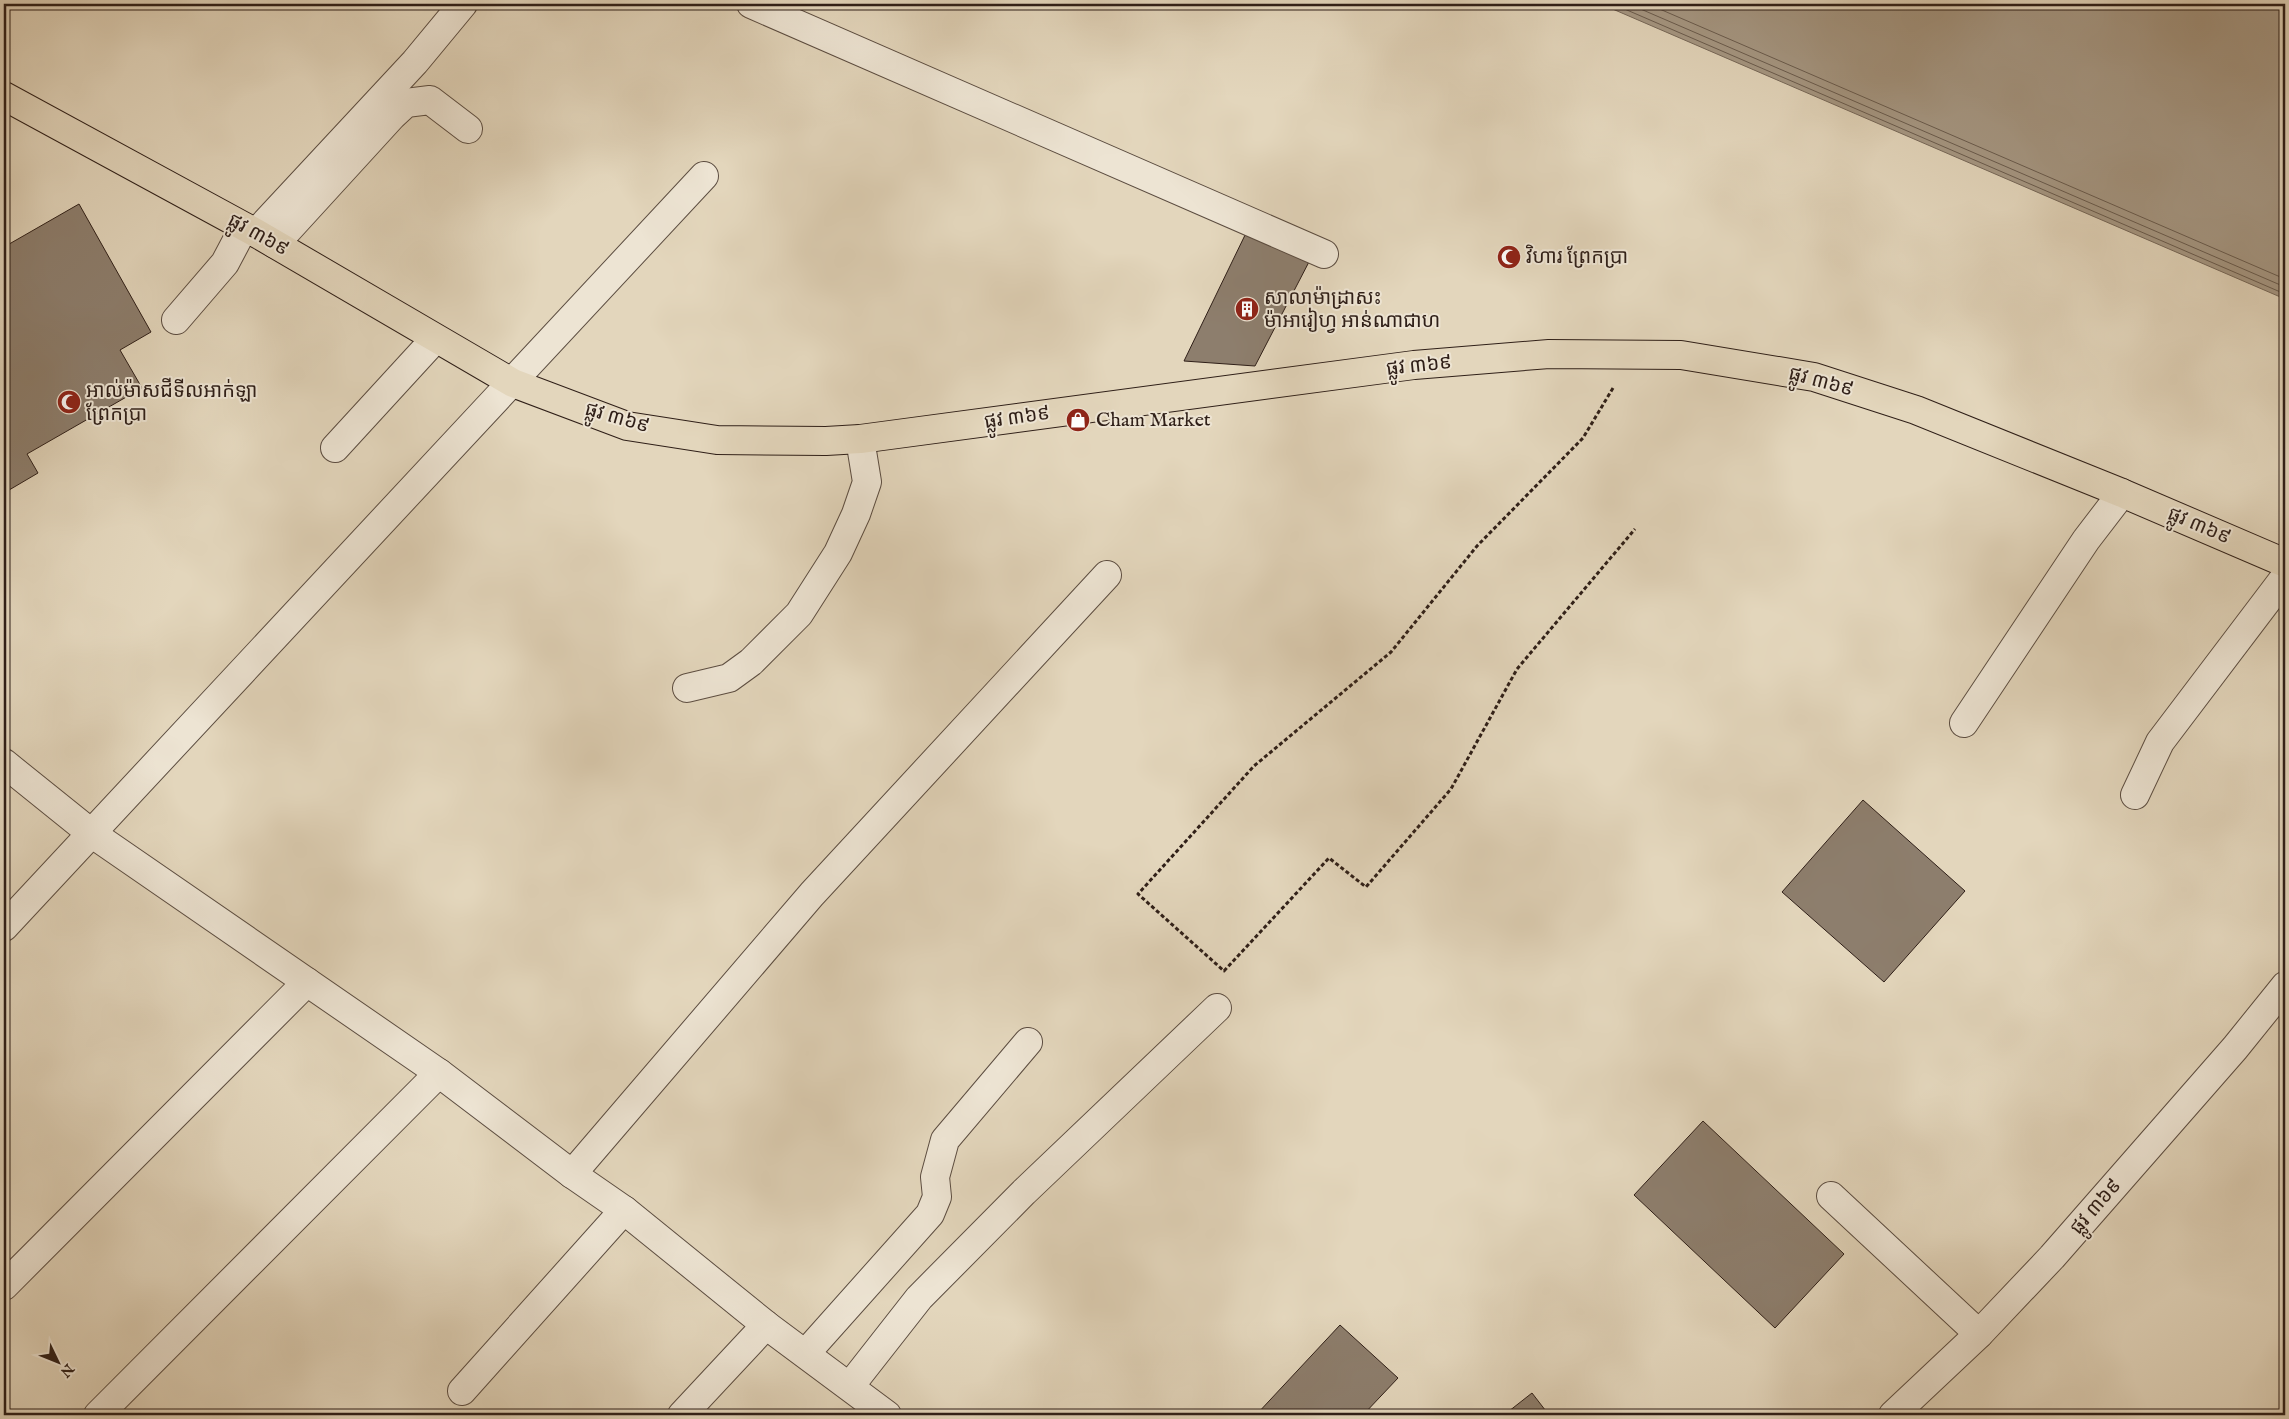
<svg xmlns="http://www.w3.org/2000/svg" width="2289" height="1419" viewBox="0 0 2289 1419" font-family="'IM FELL English','Noto Sans Khmer',serif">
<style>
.water{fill:#a69884;stroke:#766859}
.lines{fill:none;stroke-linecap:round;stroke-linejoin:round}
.shore{stroke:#6a5c4e;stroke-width:1}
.building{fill:#8d7e6d;stroke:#2f1f18}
.minor-casing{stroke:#5c4d41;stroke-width:30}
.major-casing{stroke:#2f1f18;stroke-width:30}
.path{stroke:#2f1f18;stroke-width:3;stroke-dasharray:4 2.5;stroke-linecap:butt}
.minor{stroke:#ede4d3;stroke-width:28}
.major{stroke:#e3d6bc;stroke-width:28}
.labels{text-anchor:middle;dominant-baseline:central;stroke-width:4;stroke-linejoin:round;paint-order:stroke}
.street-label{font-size:20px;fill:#2f1f18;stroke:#ede4d3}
.poi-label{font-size:20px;fill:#2f1f18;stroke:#ede4d3;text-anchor:start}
</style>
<rect width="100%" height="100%" fill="#e3d6bc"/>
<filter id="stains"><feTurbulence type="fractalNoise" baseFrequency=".004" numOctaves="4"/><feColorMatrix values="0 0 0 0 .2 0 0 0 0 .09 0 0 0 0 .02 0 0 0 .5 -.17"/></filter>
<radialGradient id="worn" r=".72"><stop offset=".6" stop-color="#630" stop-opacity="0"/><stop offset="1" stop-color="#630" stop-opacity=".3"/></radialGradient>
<path class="water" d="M1601 4H2285V299Z"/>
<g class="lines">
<g class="shore">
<path d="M1613 4 2285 294"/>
<path d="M1629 4 2285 287"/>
<path d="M1648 4 2285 279"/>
</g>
</g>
<g class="building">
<path d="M79 204 151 332 120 350 142 388 27 454 38 473 4 493V247Z"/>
<path d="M1247 231 1311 258 1255 366 1184 361Z"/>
<path d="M1863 800 1965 891 1884 982 1782 892Z"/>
<path d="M1703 1121 1844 1254 1775 1328 1634 1195Z"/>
<path d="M1340 1325 1398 1378 1363 1415H1256Z"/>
<path d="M1532 1393 1549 1415H1504Z"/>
</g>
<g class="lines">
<g class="minor-casing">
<g id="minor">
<path d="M751 4 1324 254"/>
<path d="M256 233 415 62 463 4"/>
<path d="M275 244 392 116 406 103 430 100 468 129"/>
<path d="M176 320 225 263 244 227"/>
<path d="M335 448 435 339"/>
<path d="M687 688 729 678 751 662 799 614 838 553 856 514 867 482 860 439"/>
<path d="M1964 723 2086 540 2122 493"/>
<path d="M4 763 91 833 439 1073 572 1174 624 1210 766 1325 887 1415"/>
<path d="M2135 795 2160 742 2285 577"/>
<path d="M4 927 704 176"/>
<path d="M572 1174 812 894 1107 575"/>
<path d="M1831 1196 1979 1334"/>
<path d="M4 1286 307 982"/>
<path d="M806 1353 930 1214 937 1197 935 1177 945 1140 1028 1042"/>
<path d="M850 1386 919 1298 1024 1192 1217 1008"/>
<path d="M462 1391 624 1210"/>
<path d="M98 1415 439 1073"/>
<path d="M682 1415 766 1325"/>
<path d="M1893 1415 1979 1334 2052 1257 2235 1048 2285 986"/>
</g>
</g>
<g class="major-casing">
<path id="major" d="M4 96 256 233 513 383 627 426 717 440 826 441 860 439 1414 365 1549 354 1681 355 1814 377 1916 410 2122 493 2285 563"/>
</g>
<path class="path" d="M1613 388 1583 438 1477 546 1391 652 1254 766 1138 894 1224 971 1329 858 1366 887 1451 789 1517 669 1635 529"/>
<use href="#minor" class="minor"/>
<use href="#major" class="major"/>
</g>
<defs>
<g id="mosque-disc" transform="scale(1.25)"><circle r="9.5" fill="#8f2418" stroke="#ede4d3"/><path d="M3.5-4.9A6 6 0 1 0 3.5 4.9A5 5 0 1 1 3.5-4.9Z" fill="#fff"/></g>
<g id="building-disc" transform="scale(1.25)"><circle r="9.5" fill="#8f2418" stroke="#ede4d3"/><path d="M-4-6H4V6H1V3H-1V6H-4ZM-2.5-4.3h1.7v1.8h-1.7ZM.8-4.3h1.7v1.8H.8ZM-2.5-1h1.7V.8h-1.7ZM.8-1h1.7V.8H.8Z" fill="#fff"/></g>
<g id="shop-disc" transform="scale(1.25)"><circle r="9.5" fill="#8f2418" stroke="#ede4d3"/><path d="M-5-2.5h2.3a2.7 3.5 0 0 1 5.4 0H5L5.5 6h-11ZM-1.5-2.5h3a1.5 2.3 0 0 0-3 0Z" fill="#fff"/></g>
</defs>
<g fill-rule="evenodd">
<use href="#mosque-disc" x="1509" y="257"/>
<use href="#building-disc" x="1247" y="309"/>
<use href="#mosque-disc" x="69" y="402"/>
<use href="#shop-disc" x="1078" y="420"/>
</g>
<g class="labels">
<g class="street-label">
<text transform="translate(258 235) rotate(29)">ផ្លូវ ៣៦៩</text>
<text transform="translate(1419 366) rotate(-6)">ផ្លូវ ៣៦៩</text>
<text transform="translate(1821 382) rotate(15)">ផ្លូវ ៣៦៩</text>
<text transform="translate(617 418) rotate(16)">ផ្លូវ ៣៦៩</text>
<text transform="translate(1017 418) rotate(-8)">ផ្លូវ ៣៦៩</text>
<text transform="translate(2199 526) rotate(23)">ផ្លូវ ៣៦៩</text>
<text transform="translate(2096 1207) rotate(-49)">ផ្លូវ ៣៦៩</text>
</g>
<g class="poi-label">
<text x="1526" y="257">វិហារ ព្រែកប្រា</text>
<text x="1264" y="298">សាលាម៉ាដ្រាសះ<tspan x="1264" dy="23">ម៉ាអារៀហ្វ អាន់ណាជាហ</tspan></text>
<text x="86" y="391">អាល់ម៉ាសជីទីលអាក់ឡា<tspan x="86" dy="23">ព្រែកប្រា</tspan></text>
<text x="1096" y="420">Cham Market</text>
</g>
</g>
<rect width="2289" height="1419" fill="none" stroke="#e3d6bc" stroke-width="20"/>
<rect x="5" y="5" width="2279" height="1409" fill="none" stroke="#2f1f18" stroke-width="2.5"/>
<rect x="10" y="10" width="2269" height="1399" fill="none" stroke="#2f1f18"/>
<g transform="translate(58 1362) rotate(133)" stroke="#ede4d3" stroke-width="4" paint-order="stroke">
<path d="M0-4L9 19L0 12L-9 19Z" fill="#2f1f18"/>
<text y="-8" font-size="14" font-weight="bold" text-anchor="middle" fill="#2f1f18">N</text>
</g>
<rect width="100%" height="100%" filter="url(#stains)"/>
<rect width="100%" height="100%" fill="url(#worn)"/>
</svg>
